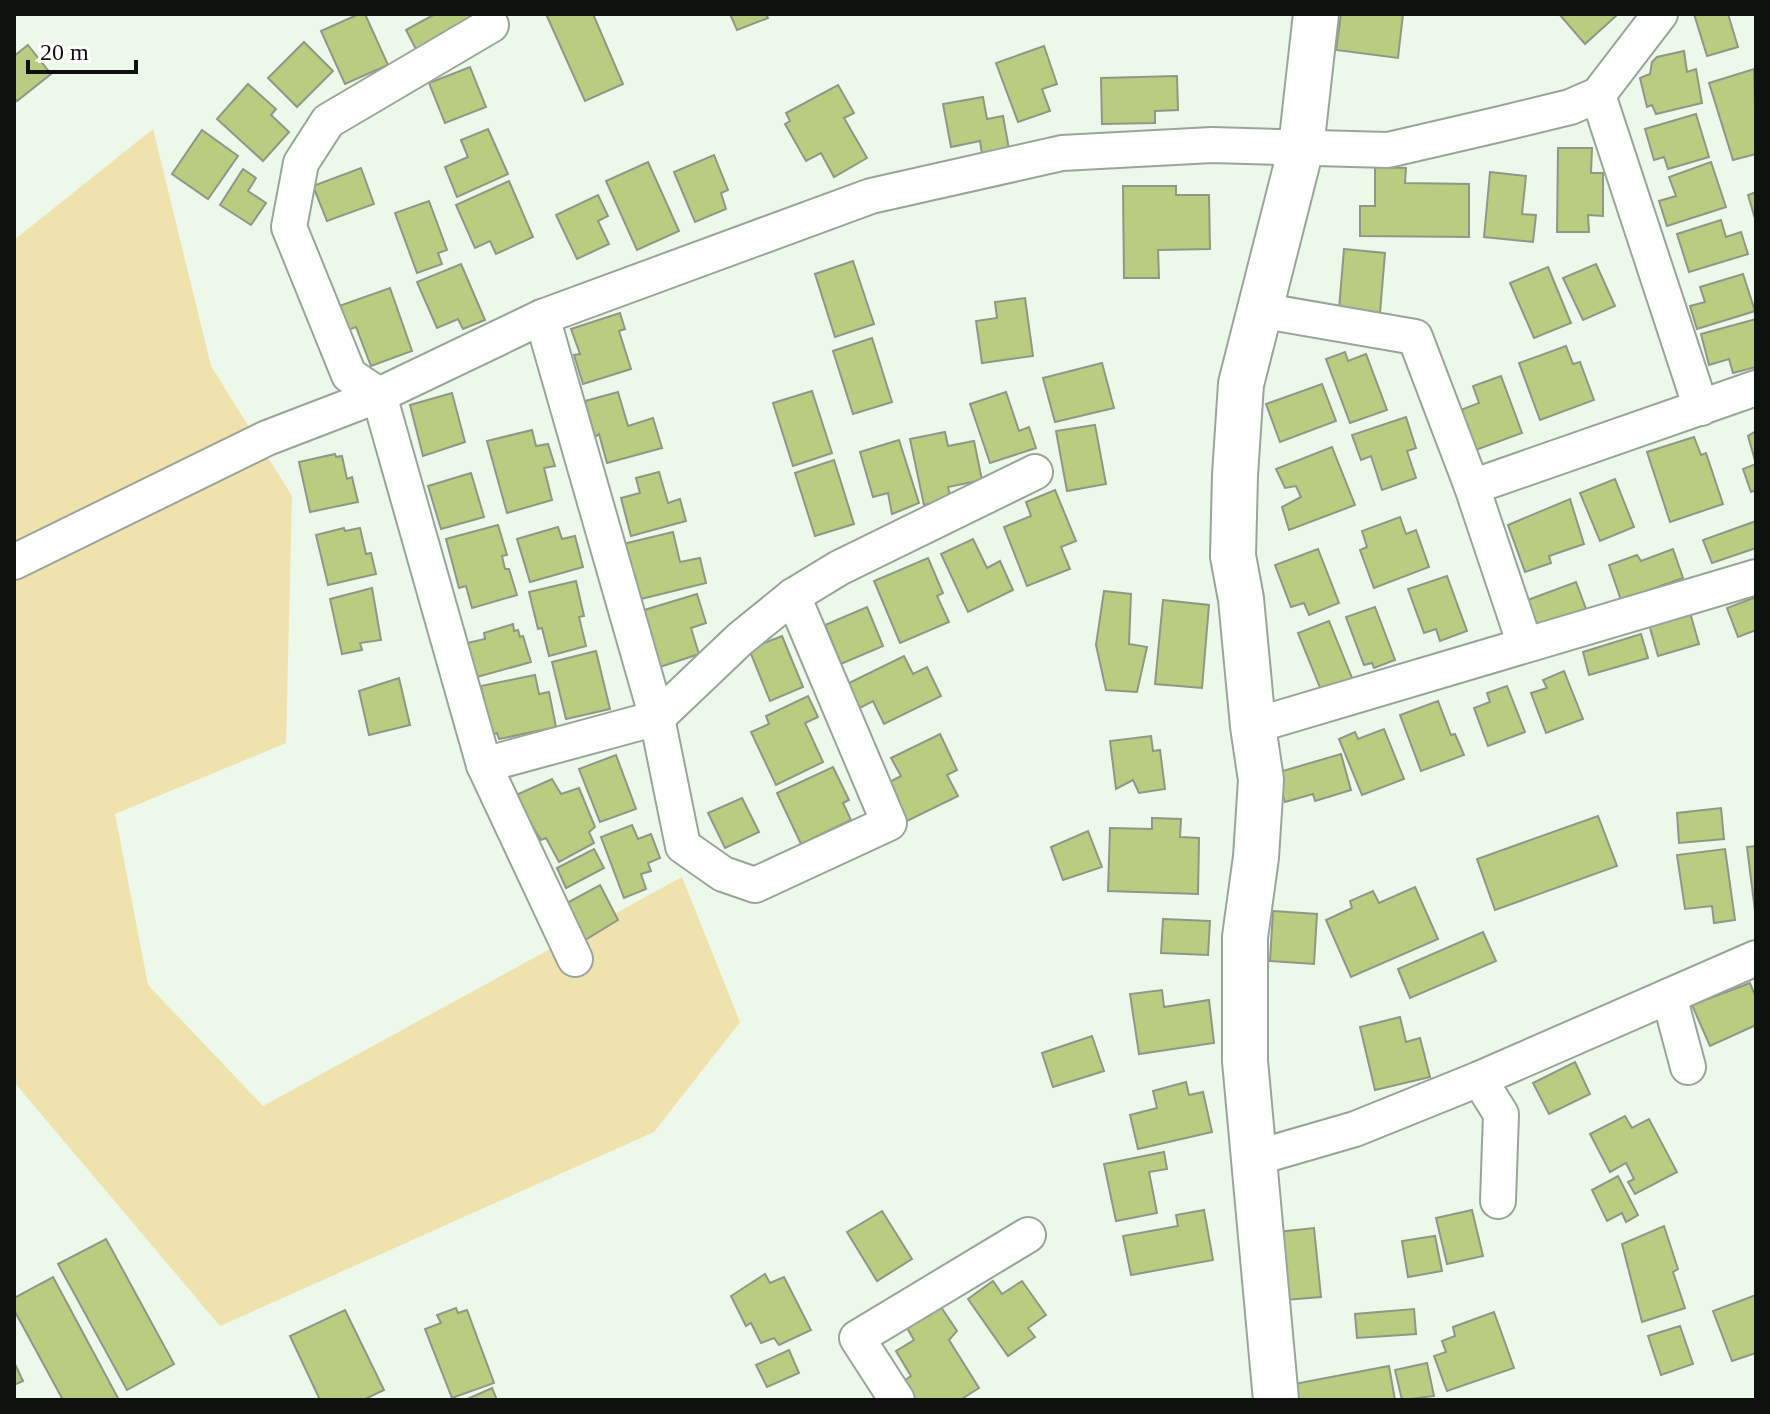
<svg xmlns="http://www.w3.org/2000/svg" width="1770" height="1414" viewBox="0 0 1770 1414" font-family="Georgia,serif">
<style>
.green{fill:#efe2ad}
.building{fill:#bacc80;stroke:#929686;stroke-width:2}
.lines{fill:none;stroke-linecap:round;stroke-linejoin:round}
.street-casing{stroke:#99a598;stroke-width:38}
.secondary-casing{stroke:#99a598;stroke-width:48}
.street{stroke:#fff;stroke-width:34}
.secondary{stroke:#fff;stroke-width:44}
</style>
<rect width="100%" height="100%" fill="#ebf8ea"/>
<path class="green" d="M153 129 211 366 292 496 286 743 115 814 148 985 263 1106 682 877 740 1022 654 1132 220 1326 14 1082V240Z"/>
<g class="building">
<path d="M359 14H365L388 65 345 84 321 31Z"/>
<path d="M435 14H479L417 51 406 30Z"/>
<path d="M546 14H593L623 84 585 101Z"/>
<path d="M730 14H766L768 18 737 30Z"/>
<path d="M1341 14H1403L1398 58 1336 50Z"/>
<path d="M1559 14H1614L1616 16 1585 44Z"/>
<path d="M1694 14H1728L1738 47 1707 56Z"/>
<path d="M304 42 333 71 297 107 268 78Z"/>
<path d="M28 45 51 74 17 101 14 97V56Z"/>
<path d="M1044 46 1057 84 1042 89 1050 111 1018 122 996 63Z"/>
<path d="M1684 51 1687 72 1696 69 1702 103 1656 114 1652 105 1647 107 1640 78 1650 74 1652 62 1657 57Z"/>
<path d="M470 67 486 107 445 123 429 83Z"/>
<path d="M1754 69 1756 154 1733 160 1709 83Z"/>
<path d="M1177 76 1178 110 1155 111V123L1102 124 1101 78Z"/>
<path d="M248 84 276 109 271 115 289 132 263 161 217 119Z"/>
<path d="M838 85 854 113 844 118 867 158 834 177 821 153 806 161 785 124 790 121 786 113Z"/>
<path d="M983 97 987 119 1003 116 1009 149 982 154 980 141 951 147 943 104Z"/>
<path d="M1696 114 1709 157 1668 169 1664 157 1654 160 1645 129Z"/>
<path d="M488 129 508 174 457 197 445 167 468 157 461 140Z"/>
<path d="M202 130 238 156 208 199 172 174Z"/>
<path d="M1558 148H1592L1591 173H1603V216L1588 215 1589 232H1557Z"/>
<path d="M714 155 728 190 721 193 726 209 695 222 674 172Z"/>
<path d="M648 162 679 231 637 250 606 181Z"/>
<path d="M1711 162 1726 207 1667 226 1659 201 1676 196 1669 177Z"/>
<path d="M1375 167 1406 168 1405 183 1469 184V237L1360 236V206H1375Z"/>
<path d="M361 168 374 204 327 221 313 186Z"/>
<path d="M243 169 256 178 248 191 266 203 251 225 220 205Z"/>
<path d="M1490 172 1526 176 1522 214 1536 215 1533 242 1484 237Z"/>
<path d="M509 181 533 237 496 254 490 241 475 248 456 205Z"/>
<path d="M1123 186H1176V195H1209L1210 249 1158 250 1159 278H1124Z"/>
<path d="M1756 192V222L1748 195Z"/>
<path d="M598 195 608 216 598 221 609 244 577 259 556 215Z"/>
<path d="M429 201 447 250 438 253 442 264 417 273 395 213Z"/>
<path d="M1721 220 1726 237 1741 232 1748 254 1689 272 1677 234Z"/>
<path d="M1344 249 1385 253 1380 313 1339 309Z"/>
<path d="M853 261 874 324 835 337 815 274Z"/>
<path d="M461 264 485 320 463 329 458 319 437 328 417 282Z"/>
<path d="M1596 264 1615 306 1583 320 1563 278Z"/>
<path d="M1548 267 1571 323 1534 338 1510 283Z"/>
<path d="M1743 274 1755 311 1697 329 1690 306 1705 302 1700 287Z"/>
<path d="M390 288 412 351 371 366 356 327 348 330 339 306Z"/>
<path d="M1025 298 1033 356 982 363 976 321 997 318 995 302Z"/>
<path d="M620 313 625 329 619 331 631 369 583 384 574 355 580 354 571 329Z"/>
<path d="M1756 319V367L1733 373 1729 359 1709 365 1701 334Z"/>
<path d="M872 338 892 402 853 414 833 351Z"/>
<path d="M1566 346 1573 364 1580 362 1594 400 1540 420 1519 363Z"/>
<path d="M1345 352 1348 361 1366 354 1387 410 1350 423 1326 359Z"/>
<path d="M1102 363 1114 408 1055 422 1043 378Z"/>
<path d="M1501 376 1522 433 1473 451 1458 411 1479 403 1473 386Z"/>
<path d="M1322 384 1336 421 1280 442 1266 404Z"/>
<path d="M812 391 832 453 793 466 773 403Z"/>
<path d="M618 392 628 426 653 418 662 448 607 463 599 434 595 437 585 401Z"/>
<path d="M1006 392 1019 431 1029 427 1036 448 990 463 970 404Z"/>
<path d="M452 393 465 442 423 456 410 405Z"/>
<path d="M1406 417 1416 448 1407 451 1416 478 1382 490 1371 456 1361 460 1352 435Z"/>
<path d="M1095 425 1106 484 1067 491 1056 431Z"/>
<path d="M532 430 536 446 548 444 555 466 544 468 552 500 507 513 487 441Z"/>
<path d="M1756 431V490L1751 492 1743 469 1756 464 1748 436Z"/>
<path d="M945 432 948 446 974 441 982 480 948 487 951 499 924 505 910 439Z"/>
<path d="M1694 437 1701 455 1706 453 1723 504 1670 522 1647 452Z"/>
<path d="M899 440 919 503 892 514 888 493 873 497 860 452Z"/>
<path d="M1332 447 1355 505 1289 530 1282 507 1301 497 1296 486 1285 488 1276 469Z"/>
<path d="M335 454 336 457 342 456 347 479 352 477 358 502 310 512 299 462Z"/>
<path d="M834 460 854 524 815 536 795 473Z"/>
<path d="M659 472 668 503 680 499 686 521 631 536 621 498 640 493 636 478Z"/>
<path d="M471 473 484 517 441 529 428 486Z"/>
<path d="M1615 479 1634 527 1600 541 1580 493Z"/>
<path d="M1055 490 1076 541 1061 547 1070 569 1027 586 1004 527 1031 516 1026 502Z"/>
<path d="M1570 499 1584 544 1549 556 1551 563 1525 572 1508 525Z"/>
<path d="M1400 517 1406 534 1416 530 1429 567 1374 588 1360 550 1367 547 1362 531Z"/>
<path d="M1756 521V548L1712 563 1703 540Z"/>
<path d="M498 525 507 555 502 556 505 569H509L517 595 472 608 466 586 459 588 446 539Z"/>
<path d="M558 527 562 539 575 536 583 567 530 582 517 539Z"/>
<path d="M344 528 345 531 360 528 366 554 371 553 376 574 328 585 316 535Z"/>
<path d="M673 532 680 562 700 558 706 583 637 600 623 544Z"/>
<path d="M973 539 987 568 1000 561 1013 590 968 612 941 554Z"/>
<path d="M1318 549 1339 603 1309 615 1304 603 1291 607 1275 565Z"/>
<path d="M1673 549 1683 578 1621 600 1609 565 1637 555 1641 561Z"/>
<path d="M928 558 943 593 937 596 949 622 900 643 874 581Z"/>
<path d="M1447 576 1467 631 1440 641 1436 629 1424 633 1408 589Z"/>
<path d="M576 581 584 616 579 617 586 646 549 656 542 628 538 629 529 592Z"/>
<path d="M1576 582 1586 609 1536 628 1525 601Z"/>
<path d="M372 588 381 640 360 643 362 650 342 654 330 599Z"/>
<path d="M1104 591 1131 594 1129 644 1147 647 1137 692 1106 690 1096 645Z"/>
<path d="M697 594 706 623 691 628 699 654 660 667 641 611Z"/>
<path d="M1756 597V630L1738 637 1727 608Z"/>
<path d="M1163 600 1209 605 1202 688 1155 684Z"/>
<path d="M867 607 883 646 841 664 825 625Z"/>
<path d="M1375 607 1395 660 1374 668 1372 663 1364 665 1346 617Z"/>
<path d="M1689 609 1699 644 1658 656 1648 621Z"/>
<path d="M1329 621 1354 683 1323 695 1298 633Z"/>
<path d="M513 624 514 631 518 630 520 637 523 636 531 662 477 677 467 643 485 639 484 633Z"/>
<path d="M1641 634 1648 658 1589 675 1583 652Z"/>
<path d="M782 636 803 687 770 701 749 649Z"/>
<path d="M596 651 610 709 566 719 552 662Z"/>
<path d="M904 656 913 674 927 667 941 696 884 724 873 701 856 710 843 686Z"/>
<path d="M1564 671 1583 719 1546 733 1531 693 1547 688 1543 680Z"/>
<path d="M535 675 539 694 549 692 556 727 499 739 497 733 491 735 481 686Z"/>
<path d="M399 678 410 725 369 735 359 691Z"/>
<path d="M1507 686 1525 732 1488 746 1474 708 1490 702 1487 693Z"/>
<path d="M808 696 818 717 805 723 823 762 776 785 751 732 769 724 766 716Z"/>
<path d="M1438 701 1451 735 1455 734 1464 755 1421 771 1400 715Z"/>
<path d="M1384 729 1404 779 1362 795 1339 739 1355 732 1358 739Z"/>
<path d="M940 734 957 770 947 775 958 796 905 822 886 784 901 776 891 758Z"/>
<path d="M1151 736 1153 751 1160 750 1165 789 1139 793 1133 780 1116 789 1110 741Z"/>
<path d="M1341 754 1351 790 1315 801 1313 794 1285 802 1276 773Z"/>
<path d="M616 755 636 809 600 822 579 769Z"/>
<path d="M833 767 849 800 843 803 851 820 801 844 777 793Z"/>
<path d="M552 779 561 794 579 788 595 827 589 832 594 843 559 862 546 838 541 840 514 796Z"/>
<path d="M742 798 759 832 725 848 708 813Z"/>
<path d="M1721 808 1724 839 1679 843 1677 813Z"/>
<path d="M1598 816 1617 866 1495 910 1477 859Z"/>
<path d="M1152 818 1181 819 1180 837 1199 838 1198 894 1108 891 1110 828 1152 829Z"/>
<path d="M632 825 638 839 651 834 660 858 648 863 651 871 641 874 646 889 624 898 601 837Z"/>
<path d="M1088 831 1102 867 1063 880 1051 847Z"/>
<path d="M1756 846V911H1755L1747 847Z"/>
<path d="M594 849 604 868 566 888 557 868Z"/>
<path d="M1725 849 1735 920 1714 923 1712 906 1685 909 1677 855Z"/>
<path d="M600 885 618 920 585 940 567 903Z"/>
<path d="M1415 887 1438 939 1351 977 1326 920 1352 908 1350 901 1373 891 1379 903Z"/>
<path d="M1273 911 1317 914 1314 964 1270 961Z"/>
<path d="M1163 919 1210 921 1208 955 1161 953Z"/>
<path d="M1483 932 1496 961 1410 998 1398 969Z"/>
<path d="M1750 983 1756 998V1025L1710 1046 1692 1005Z"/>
<path d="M1162 990 1164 1007 1209 1000 1214 1043 1139 1054 1130 994Z"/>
<path d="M1400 1017 1406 1042 1420 1038 1430 1077 1375 1090 1360 1027Z"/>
<path d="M1092 1036 1104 1071 1053 1087 1042 1053Z"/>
<path d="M1575 1062 1590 1094 1549 1114 1533 1083Z"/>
<path d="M1186 1082 1189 1095 1203 1092 1212 1132 1138 1149 1130 1115 1157 1108 1153 1091Z"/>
<path d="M1625 1116 1632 1128 1649 1119 1677 1172 1635 1194 1628 1182 1634 1179 1626 1163 1610 1172 1590 1134Z"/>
<path d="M1164 1152 1167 1169 1149 1172 1157 1213 1116 1221 1104 1164Z"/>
<path d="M1618 1176 1638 1215 1626 1222 1622 1213 1607 1221 1592 1190Z"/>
<path d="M1204 1210 1213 1260 1131 1275 1123 1236 1178 1226 1176 1215Z"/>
<path d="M1472 1210 1483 1256 1447 1264 1436 1218Z"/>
<path d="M882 1211 912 1259 877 1281 847 1232Z"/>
<path d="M1664 1226 1678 1269 1673 1272 1685 1308 1642 1322 1622 1244Z"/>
<path d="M1314 1228 1321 1297 1285 1300 1277 1232Z"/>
<path d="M1435 1236 1442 1271 1408 1277 1402 1241Z"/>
<path d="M106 1239 174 1364 127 1390 58 1264Z"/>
<path d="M765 1274 770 1283 784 1277 811 1330 779 1345 774 1338 761 1343 751 1323 746 1326 731 1296Z"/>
<path d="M53 1277 119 1400H63L14 1310V1298Z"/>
<path d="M993 1281 1002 1294 1022 1281 1046 1315 1028 1328 1035 1337 1008 1356 968 1299Z"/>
<path d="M1756 1295V1353L1732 1361 1713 1311Z"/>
<path d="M941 1307 957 1331 949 1340 979 1388 960 1400H913L902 1382 911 1376 896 1351 914 1340 907 1328Z"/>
<path d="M456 1308 458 1313 467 1310 494 1383 452 1398 425 1329 441 1323 437 1315Z"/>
<path d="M1414 1309 1416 1334 1357 1338 1355 1314Z"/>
<path d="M345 1310 384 1390 363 1400H320L290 1336Z"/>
<path d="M1494 1312 1514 1368 1447 1391 1434 1356 1446 1352 1442 1341 1455 1336 1453 1327Z"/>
<path d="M1680 1326 1693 1364 1661 1375 1648 1336Z"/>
<path d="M789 1350 799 1373 767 1387 756 1365Z"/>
<path d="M14 1362 23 1381 14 1385Z"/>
<path d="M1427 1363 1434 1396 1402 1400 1395 1370Z"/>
<path d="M1389 1366 1395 1400H1292L1289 1385Z"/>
<path d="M492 1388 497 1400H465Z"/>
</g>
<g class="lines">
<g class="street-casing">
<g id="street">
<path d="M491 25 328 121 301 163 289 227 349 375 379 395 484 765 657 718 740 639 793 596 839 568 1035 472"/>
<path d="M1598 95 1701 408"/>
<path d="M1259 310 1415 337 1472 487 1525 645"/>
<path d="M542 317 657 718 683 846 723 874 755 885 889 823 793 596"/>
<path d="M1472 487 1756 388"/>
<path d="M14 562 267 438 379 395 542 317 871 196 1062 153 1212 145 1388 150 1496 125 1570 107 1598 95 1660 14"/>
<path d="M1253 726 1756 577"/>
<path d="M484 765 575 959"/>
<path d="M1669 996 1688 1067"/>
<path d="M1479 1079 1501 1114 1498 1201"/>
<path d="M1255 1158 1355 1129 1479 1079 1756 958"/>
<path d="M897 1400 857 1338 1028 1235"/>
</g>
</g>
<g class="secondary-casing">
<path id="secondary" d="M1276 1400 1245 1061V937L1256 857 1261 780 1253 726 1241 599 1233 556 1235 475 1241 384 1301 148 1316 14"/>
</g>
<use href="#street" class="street"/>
<use href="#secondary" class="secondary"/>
</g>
<rect width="1770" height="1414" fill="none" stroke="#0d110d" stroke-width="32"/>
<path d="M28 60v12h108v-12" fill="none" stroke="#0d110d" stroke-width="4"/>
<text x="40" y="60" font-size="24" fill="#0d110d" stroke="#ffffff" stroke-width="6" paint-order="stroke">20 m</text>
</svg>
